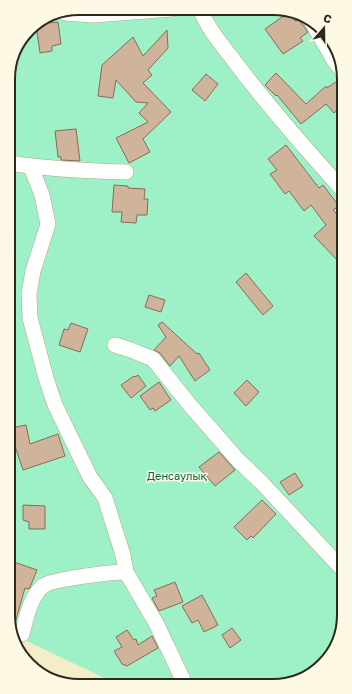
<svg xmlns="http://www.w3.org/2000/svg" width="352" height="694" viewBox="0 0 352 694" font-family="'Golos Text',sans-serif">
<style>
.green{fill:#9ef1c6}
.building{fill:#d0b39b;stroke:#866c56}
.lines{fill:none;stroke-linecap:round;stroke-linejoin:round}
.minor-casing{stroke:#b0a887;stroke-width:16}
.minor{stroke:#fff;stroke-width:15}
.labels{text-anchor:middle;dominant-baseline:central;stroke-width:3;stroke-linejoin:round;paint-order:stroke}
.park-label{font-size:11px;fill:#0c6543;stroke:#fef9e4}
.rim{fill:none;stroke:#2d291c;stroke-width:2}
</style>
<rect width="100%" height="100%" fill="#f5ecc9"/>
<path class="green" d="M79 8 286 9 320 26 340 57 344 619 329 658 295 682 119 685 12 634 9 70 32 26Z"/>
<g class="building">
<path d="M289 12 295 21 299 20 308 32 300 38 303 41 283 54 265 29Z"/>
<path d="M58 22 61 44 52 46V51L40 53 36 24Z"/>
<path d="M167 30 168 48 148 70 152 75 143 83 171 112 143 139 150 152 129 163 116 138 148 122 139 113 148 103 136 102 116 80 113 98 98 96 102 65 133 37 143 56Z"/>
<path d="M276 73 306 104 326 86 327 88 340 79 341 107 334 113 326 104 301 124 277 95 276 96 265 85Z"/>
<path d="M206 74 218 84 205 101 192 90Z"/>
<path d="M76 129 80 161 61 160V157H58L55 131Z"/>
<path d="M286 145 319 188 323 185 339 206 333 210 341 219 342 265 314 236 326 225 311 205 304 211 289 191 285 194 270 174 277 170 268 159Z"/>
<path d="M114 185 128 186V188L145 189 144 199H148L147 215H137L136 223 121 222 122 212H112Z"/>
<path d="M246 273 273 306 263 315 236 282Z"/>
<path d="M149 295 165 300 161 312 145 307Z"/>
<path d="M162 322 197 354 199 353 210 370 195 381 179 356 170 366 160 353 154 350 166 337 158 325Z"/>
<path d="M71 323 88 329 80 352 59 345 64 329 68 330Z"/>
<path d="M138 375 146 386 131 398 121 385 134 376 135 377Z"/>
<path d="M247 380 259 392 246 406 234 393Z"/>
<path d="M159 382 171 400 155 411 153 408 150 410 140 396Z"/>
<path d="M26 425 30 444 58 434 65 456 23 470 13 440 11 441V428Z"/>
<path d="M219 452 235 470 215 486 199 467Z"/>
<path d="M295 473 303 486 289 495 280 482Z"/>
<path d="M262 500 276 514 253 538 251 536 247 540 234 527Z"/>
<path d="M23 505 45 506V529H29V522L23 520Z"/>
<path d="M11 561 37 570 31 585 29 589 25 588 15 623H12Z"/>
<path d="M175 582 183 602 159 611 152 598 157 596 154 590Z"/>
<path d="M202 595 218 625 204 632 198 620 192 623 182 606Z"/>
<path d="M232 628 241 640 230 648 222 635Z"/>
<path d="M127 630 134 640 136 639 138 645 152 636 158 648 127 666 122 664 114 651 122 647 116 637Z"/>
</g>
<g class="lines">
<g class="minor-casing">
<g id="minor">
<path d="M200 9C208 29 222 45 235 62 268 106 304 147 341 188"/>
<path d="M65 13 93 15 172 9"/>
<path d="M312 22 335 62 340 68"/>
<path d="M9 163C48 169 87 171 126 172"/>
<path d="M31 167 42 195 48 224 33 271 29 294 30 318 46 378 55 405 90 477 105 498 123 555 126 572 156 623 185 684"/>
<path d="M115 345 131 350 153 359 189 404 237 459 262 483 344 571"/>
<path d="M22 634C26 619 30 597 43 586 52 579 112 572 126 572"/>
</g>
</g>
<use href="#minor" class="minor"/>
</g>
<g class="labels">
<g class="park-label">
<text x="177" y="475">Денсаулық</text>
</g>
</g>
<path d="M0 0H352V694H0ZM79 15H273A64 64 0 0 1 337 79V615A64 64 0 0 1 273 679H79A64 64 0 0 1 15 615V79A64 64 0 0 1 79 15Z" fill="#fef9e4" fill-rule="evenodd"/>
<path class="rim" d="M79 15H273A64 64 0 0 1 337 79V615A64 64 0 0 1 273 679H79A64 64 0 0 1 15 615V79A64 64 0 0 1 79 15Z"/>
<g transform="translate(324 28) rotate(20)" stroke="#fef9e4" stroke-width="3" paint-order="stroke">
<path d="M0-3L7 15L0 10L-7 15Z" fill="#2d291c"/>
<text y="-6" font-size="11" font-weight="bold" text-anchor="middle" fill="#2d291c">С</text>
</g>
</svg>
